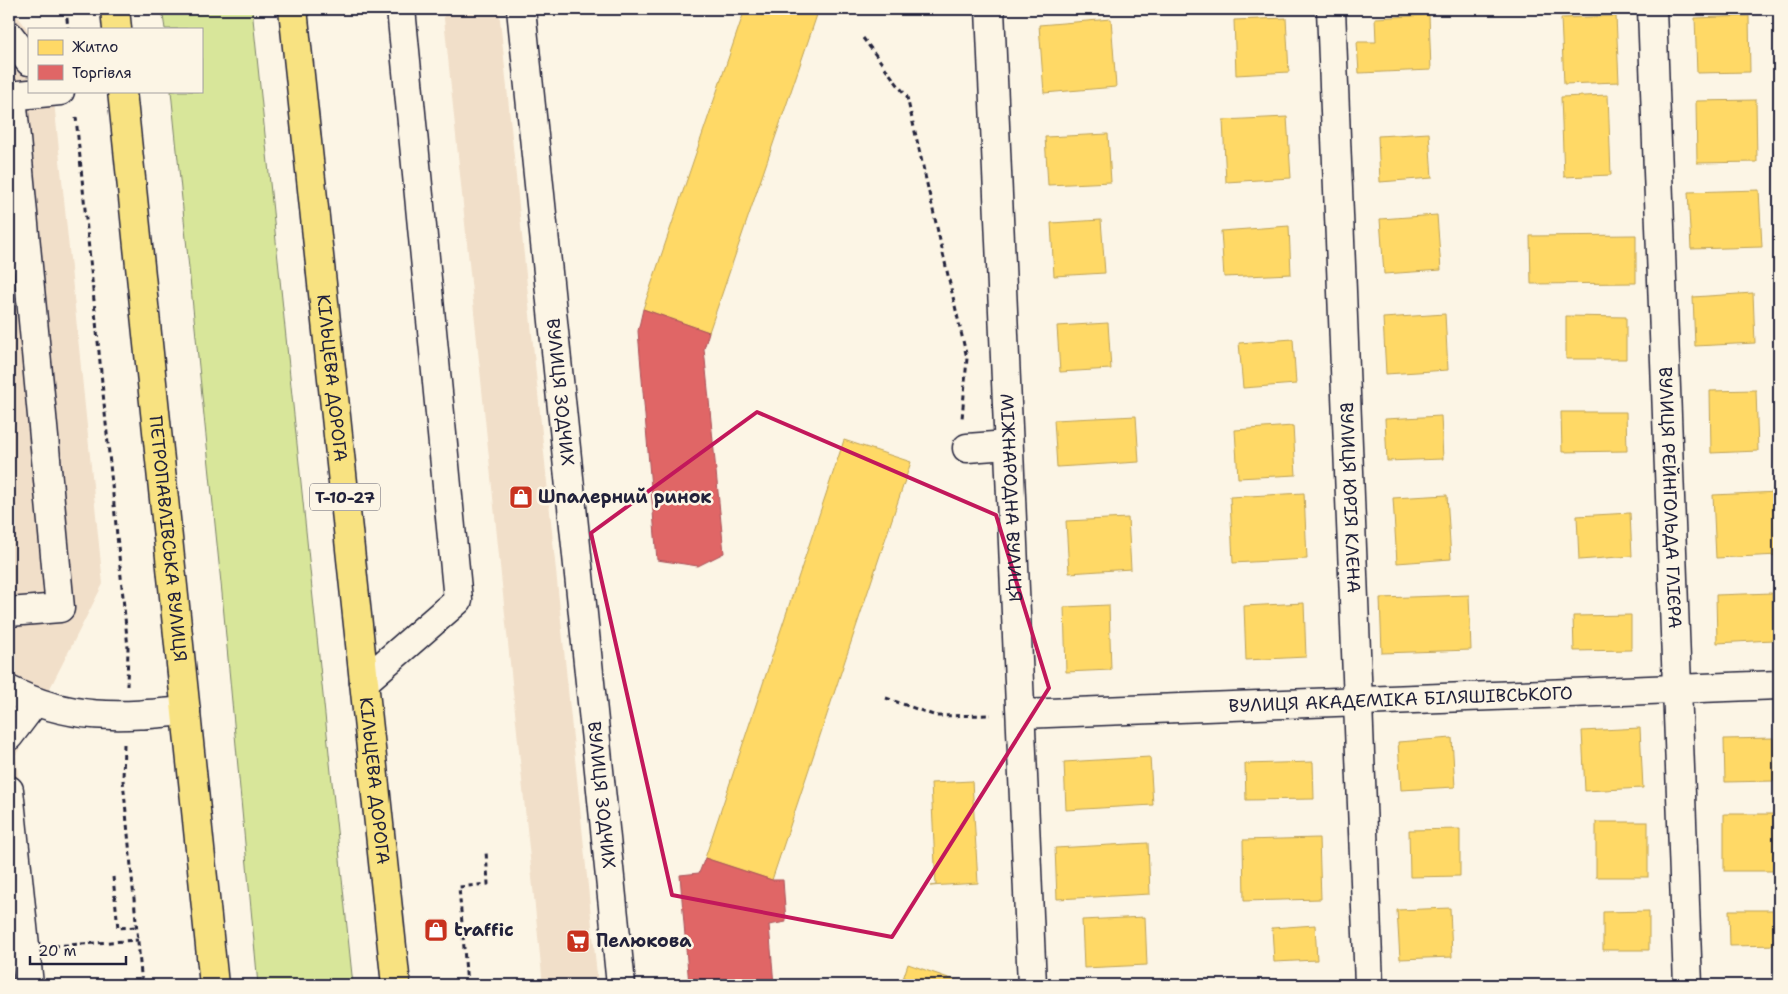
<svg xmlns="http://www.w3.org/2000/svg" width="1788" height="994" viewBox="0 0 1788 994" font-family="'Shantell Sans',sans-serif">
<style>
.built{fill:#f1dfc9}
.green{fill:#d8e69a;stroke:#7d846a}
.homes{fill:#ffd966;stroke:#bda259}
.shops{fill:#e06666;stroke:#a75259}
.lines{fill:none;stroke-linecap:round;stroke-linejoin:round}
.minor-casing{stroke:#22223b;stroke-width:31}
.highway-casing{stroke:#22223b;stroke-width:31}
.path{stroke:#22223b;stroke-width:3;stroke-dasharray:5 4;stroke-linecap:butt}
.minor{stroke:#fcf5e5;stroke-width:28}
.highway{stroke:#f8e281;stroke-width:28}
.marked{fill:none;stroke:#c2185b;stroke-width:4;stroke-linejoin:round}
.labels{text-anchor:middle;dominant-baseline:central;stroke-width:5;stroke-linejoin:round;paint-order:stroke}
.shield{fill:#fcf5e5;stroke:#63616e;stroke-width:1}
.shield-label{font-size:16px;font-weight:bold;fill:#22223b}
.street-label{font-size:18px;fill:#22223b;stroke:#fcf5e5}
.poi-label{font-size:18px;font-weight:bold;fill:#22223b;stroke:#fcf5e5;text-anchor:start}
</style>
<rect width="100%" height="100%" fill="#fcf5e5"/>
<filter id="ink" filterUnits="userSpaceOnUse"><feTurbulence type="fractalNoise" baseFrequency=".02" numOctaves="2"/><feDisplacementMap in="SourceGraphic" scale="10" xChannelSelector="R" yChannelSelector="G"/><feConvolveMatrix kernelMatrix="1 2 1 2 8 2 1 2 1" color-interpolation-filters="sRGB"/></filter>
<g filter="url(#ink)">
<g class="built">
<path d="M9 9H12L29 31V91H53L103 584 16 755 41 985H9Z"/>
<path d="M443 9H499L598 985H543Z"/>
</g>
<path class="green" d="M162 9H252L353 985H258L222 593 171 91H201V29H165Z"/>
<g class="homes">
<path d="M745 9H819L709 332 643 309Z"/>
<path d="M1429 15 1431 70 1359 73 1357 42H1376L1375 18Z"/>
<path d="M1616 16 1619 82 1564 84 1561 18Z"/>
<path d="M1749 16 1750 72 1697 73 1695 18Z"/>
<path d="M1286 18 1289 72 1236 75 1234 20Z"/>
<path d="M1111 19 1116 87 1044 93 1039 25Z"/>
<path d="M1608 95 1611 175 1564 177 1561 97Z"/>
<path d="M1756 100 1757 162 1697 163 1696 101Z"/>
<path d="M1287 117 1291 178 1226 182 1223 120Z"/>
<path d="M1429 133 1432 178 1380 182 1378 136Z"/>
<path d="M1108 134 1111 182 1048 185 1045 137Z"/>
<path d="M1759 190 1762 247 1691 249 1688 192Z"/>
<path d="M1437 215 1441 270 1384 274 1380 219Z"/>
<path d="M1101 220 1105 273 1054 276 1051 223Z"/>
<path d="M1289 226 1291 274 1224 277 1221 231Z"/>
<path d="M1636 235V283L1531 284 1530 236Z"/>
<path d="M1753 293 1755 343 1695 346 1693 297Z"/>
<path d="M1445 314 1448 370 1386 374 1383 318Z"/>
<path d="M1566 316 1626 317V359H1566Z"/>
<path d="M1108 323 1111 369 1060 372 1057 326Z"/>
<path d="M1293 339 1296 384 1243 388 1239 343Z"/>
<path d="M1756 390 1758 451 1711 453 1710 391Z"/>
<path d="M1561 412H1626L1627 451 1562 452Z"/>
<path d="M1136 416 1139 462 1057 467 1054 420Z"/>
<path d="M1441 416 1443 459 1387 461 1385 419Z"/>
<path d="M1293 426 1296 475 1238 478 1235 430Z"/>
<path d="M844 440 911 462 772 880 705 858Z"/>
<path d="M1779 492V555L1716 558 1713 495Z"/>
<path d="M1304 493 1307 559 1233 563 1230 497Z"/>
<path d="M1447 495 1451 559 1397 563 1393 498Z"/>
<path d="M1630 513 1632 556 1579 560 1577 516Z"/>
<path d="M1128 518 1131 569 1069 573 1066 521Z"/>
<path d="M1772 593 1773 640 1717 643 1716 595Z"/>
<path d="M1469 595 1471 650 1382 653 1380 598Z"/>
<path d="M1304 603 1306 657 1246 660 1244 606Z"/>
<path d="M1109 605 1111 670 1066 672 1064 607Z"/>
<path d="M1631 615V650L1574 651 1573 616Z"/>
<path d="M1640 728 1643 788 1585 791 1582 731Z"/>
<path d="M1452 738 1455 787 1401 790 1398 742Z"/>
<path d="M1773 738 1774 781 1725 782 1724 739Z"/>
<path d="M1150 757 1153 805 1066 810 1064 762Z"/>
<path d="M1313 762 1314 799 1246 800 1245 764Z"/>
<path d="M972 781 978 883 930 886 936 885 931 783Z"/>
<rect x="1724" y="814" width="50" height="57"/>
<rect x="1596" y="822" width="52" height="55"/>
<path d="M1460 829V876L1410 877 1409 830Z"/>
<path d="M1319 838 1321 899 1244 901 1243 840Z"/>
<path d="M1148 843 1150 894 1057 899 1055 848Z"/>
<path d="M1450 908 1452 957 1400 959 1397 910Z"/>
<path d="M1729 910H1779V945L1730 946Z"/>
<path d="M1649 911V950H1603V912Z"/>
<path d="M1145 917 1147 965 1084 968 1082 920Z"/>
<path d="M1315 925 1317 960 1274 962 1272 928Z"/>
<path d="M908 964 963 983 962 985H901Z"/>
</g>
<g class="shops">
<path d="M643 309 709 332 704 349 724 553 698 566 657 560 638 331Z"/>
<path d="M705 858 772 880H783L786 922 769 925 774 985H689L680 875 699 873Z"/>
</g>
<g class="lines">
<g class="minor-casing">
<g id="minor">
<path id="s1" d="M521 9 621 985"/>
<path id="s2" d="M990 9 1032 985"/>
<path id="s3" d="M1331 9 1369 985"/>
<path id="s4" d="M1652 9 1688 985"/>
<path d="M9 35 29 61"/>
<path d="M9 96 60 91"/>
<path d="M967 448 1008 445"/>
<path d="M9 612 60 608 12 96"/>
<path d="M364 682 458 600 401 9"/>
<path d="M9 690C70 721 120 717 186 711"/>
<path id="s5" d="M1022 714 1779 685"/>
<path d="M9 736 34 703"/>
<path d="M9 790 29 985"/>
</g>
</g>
<g class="highway-casing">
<g id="highway">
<path d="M115 9 117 29"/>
<path id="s6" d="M293 9 396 985"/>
<path id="s7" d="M122 91 214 985"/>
</g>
</g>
<g class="path">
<path d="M66 9 68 29"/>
<path d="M863 38 907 97 967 358 962 419"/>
<path d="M76 117 128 648 127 686"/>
<path d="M886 698 936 716 991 715"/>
<path d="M124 744 123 780 142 985"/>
<path d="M113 877 118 928 137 927"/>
<path d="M54 946 138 940"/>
<path d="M467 985 459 887 488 884 486 851"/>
</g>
<use href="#minor" class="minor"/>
<use href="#highway" class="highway"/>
</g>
</g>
<path class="marked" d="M757 412 996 515 1049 688 892 937 672 895 591 533Z"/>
<defs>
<g id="shop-square" transform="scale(1.25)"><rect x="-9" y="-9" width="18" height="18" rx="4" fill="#c8321e" stroke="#fcf5e5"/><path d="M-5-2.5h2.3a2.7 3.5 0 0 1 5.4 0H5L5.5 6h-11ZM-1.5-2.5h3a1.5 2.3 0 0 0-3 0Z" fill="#fff"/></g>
<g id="supermarket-square" transform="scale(1.25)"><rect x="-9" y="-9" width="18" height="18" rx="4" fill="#c8321e" stroke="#fcf5e5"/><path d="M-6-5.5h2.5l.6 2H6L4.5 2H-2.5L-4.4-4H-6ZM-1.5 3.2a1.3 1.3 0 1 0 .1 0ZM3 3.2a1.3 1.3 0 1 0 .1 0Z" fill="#fff"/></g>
</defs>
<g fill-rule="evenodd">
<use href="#shop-square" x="521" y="497"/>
<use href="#shop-square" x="436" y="930"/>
<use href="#supermarket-square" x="578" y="941"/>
</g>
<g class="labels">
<rect class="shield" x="310" y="483.5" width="70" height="27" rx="4"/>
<g class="shield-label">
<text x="345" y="497">Т-10-27</text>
</g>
<g class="street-label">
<text stroke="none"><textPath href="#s6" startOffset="371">КІЛЬЦЕВА ДОРОГА</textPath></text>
<text stroke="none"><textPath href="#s1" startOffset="385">ВУЛИЦЯ ЗОДЧИХ</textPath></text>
<text stroke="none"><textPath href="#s2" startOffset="489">МІЖНАРОДНА ВУЛИЦЯ</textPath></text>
<text stroke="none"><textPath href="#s3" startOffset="489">ВУЛИЦЯ ЮРІЯ КЛЕНА</textPath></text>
<text stroke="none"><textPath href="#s4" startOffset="489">ВУЛИЦЯ РЕЙНГОЛЬДА ГЛІЄРА</textPath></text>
<text stroke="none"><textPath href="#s7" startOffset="450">ПЕТРОПАВЛІВСЬКА ВУЛИЦЯ</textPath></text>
<text stroke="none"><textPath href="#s5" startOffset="379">ВУЛИЦЯ АКАДЕМІКА БІЛЯШІВСЬКОГО</textPath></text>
<text stroke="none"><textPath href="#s6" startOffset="776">КІЛЬЦЕВА ДОРОГА</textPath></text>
<text stroke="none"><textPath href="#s1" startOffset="790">ВУЛИЦЯ ЗОДЧИХ</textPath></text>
</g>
<g class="poi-label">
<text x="538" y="497">Шпалерний ринок</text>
<text x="454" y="930">traffic</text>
<text x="596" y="941">Пелюкова</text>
</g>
</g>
<rect width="1788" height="994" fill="none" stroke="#fcf5e5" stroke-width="30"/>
<rect x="15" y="15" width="1758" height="964" fill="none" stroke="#22223b" stroke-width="2" filter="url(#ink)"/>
<rect x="28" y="28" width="175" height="65" fill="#fcf5e5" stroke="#a5a1a1"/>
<rect x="38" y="40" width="25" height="15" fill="#ffd966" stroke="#a5a1a1"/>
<text x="72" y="52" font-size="15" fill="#22223b">Житло</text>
<rect x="38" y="65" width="25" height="15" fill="#e06666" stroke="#a5a1a1"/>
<text x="72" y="78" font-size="15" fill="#22223b">Торгівля</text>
<path d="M30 956v8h96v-8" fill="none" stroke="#22223b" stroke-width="2.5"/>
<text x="38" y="956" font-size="15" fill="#22223b" stroke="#fcf5e5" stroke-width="4" paint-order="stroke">20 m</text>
</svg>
